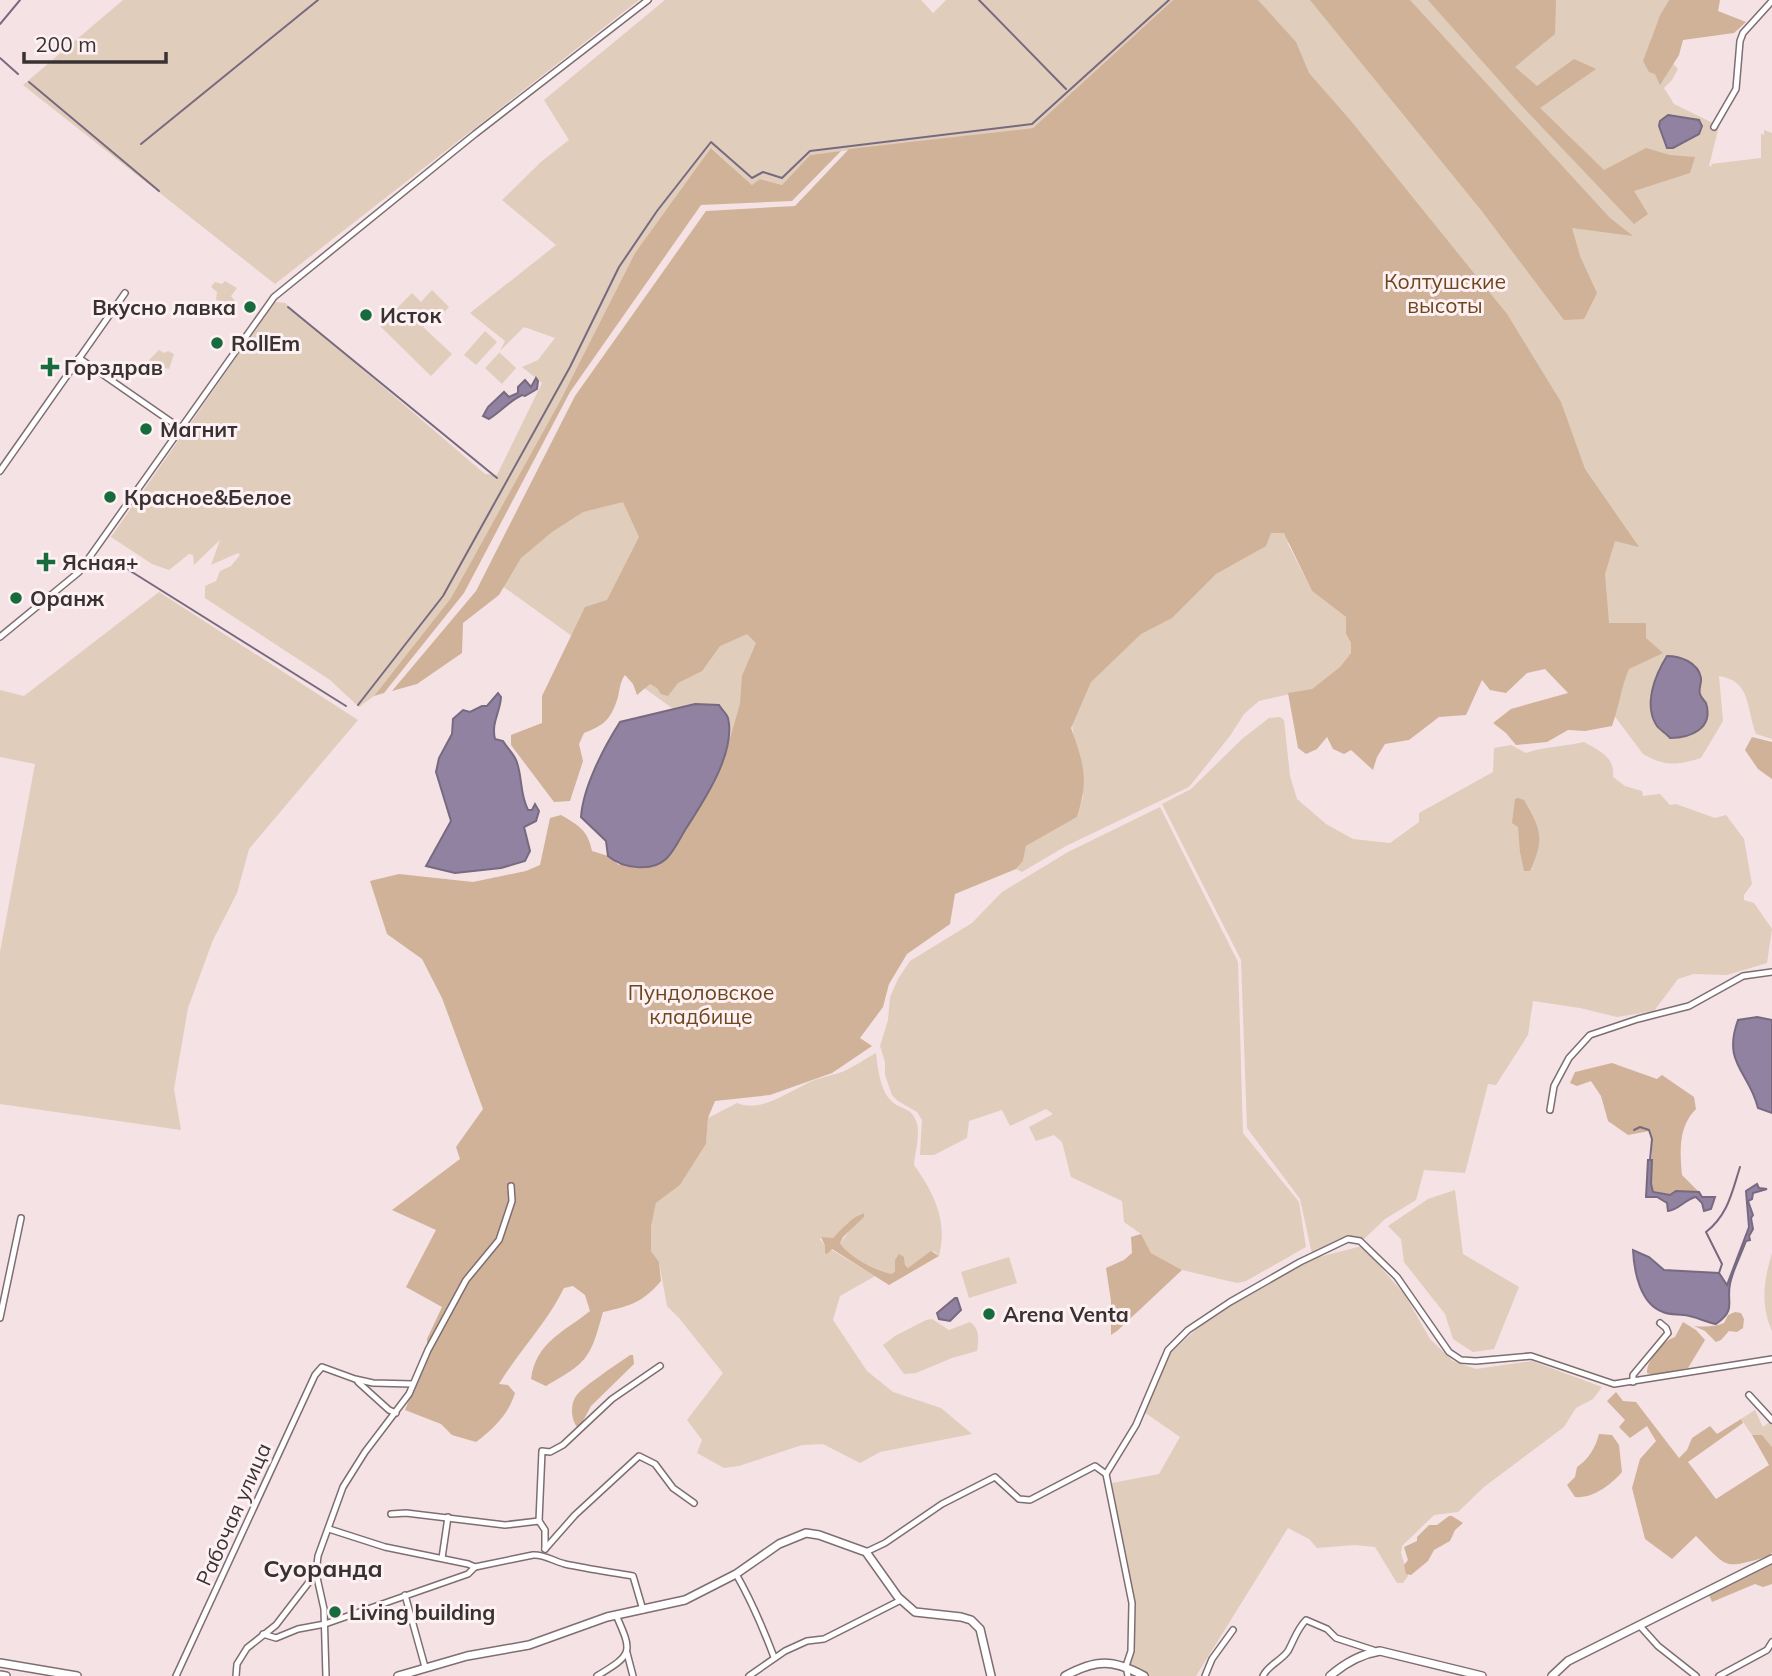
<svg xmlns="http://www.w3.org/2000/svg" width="1772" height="1676" viewBox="0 0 1772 1676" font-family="Mulish,sans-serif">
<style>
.green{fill:#e0cdbb}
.forest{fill:#cfb297}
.water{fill:#9182a1;stroke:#776a80;stroke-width:2}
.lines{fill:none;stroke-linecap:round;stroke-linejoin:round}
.stream{stroke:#776a80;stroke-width:2}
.street-casing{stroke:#7e6e71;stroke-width:8}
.secondary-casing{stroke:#7e6e71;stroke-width:10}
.street{stroke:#fff;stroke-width:5}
.secondary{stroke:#fff;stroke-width:7}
.poi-dot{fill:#186b3c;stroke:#fdf1f3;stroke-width:2.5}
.labels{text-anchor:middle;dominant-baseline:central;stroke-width:6;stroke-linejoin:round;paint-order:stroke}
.park-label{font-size:21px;fill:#6e461b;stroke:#fdf1f3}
.poi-label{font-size:21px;font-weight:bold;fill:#393233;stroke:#fdf1f3;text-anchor:start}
.street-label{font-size:21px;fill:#393233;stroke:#fdf1f3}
.quarter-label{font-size:24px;font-weight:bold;fill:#393233;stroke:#fdf1f3}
</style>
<rect width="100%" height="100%" fill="#f5e2e5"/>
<g class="green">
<path d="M123 0H639L275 284 23 85Z"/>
<path d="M665 0H921L933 13 946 0H1173L1033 128 810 155 782 185 761 179 752 185 712 148 635 253 559 403 451 598 374 696 359 707 330 680 205 598V586L216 581 220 571 231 566 240 555 238 553 211 565 220 540 194 565 193 555 189 554 169 570 152 564 111 537 275 302 285 303 485 474 497 475 542 383 522 367 538 360 555 338 524 327 499 352 516 368 502 384 485 368 499 353 505 341 470 313 556 245 502 200 542 161 569 140 544 100Z"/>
<path d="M1180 0H1669L1660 15 1651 39 1678 69 1672 80 1664 88 1674 104 1719 126 1709 166H1712L1711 164 1761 158V134L1764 135V130L1772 133V739L1756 734C1746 709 1752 681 1719 676L1723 721 1701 758C1678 765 1665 767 1643 754L1598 694 1287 542 1312 591 1346 617V634L1351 643V653L1340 667 1312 689 1259 701 1244 714 1230 736 1189 787 1066 846 1022 872 1016 869 1023 861 1026 846 1077 817 1083 797 1072 725 836 776 722 744 494 580 780 221 1039 134Z"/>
<path d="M225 281 237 288 231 296 235 301 233 304 216 300 217 292 211 287 215 282 222 284Z"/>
<path d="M432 290 449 307 439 318 434 315 423 327 452 354 431 376 380 326 412 293 421 302Z"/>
<path d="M485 331 497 342 476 365 464 355Z"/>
<path d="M159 350 164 353 168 351 174 354 169 369 161 367 156 374 152 371V364L149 360Z"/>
<path d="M159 592 358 720 249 849 237 893 213 940 188 1008 174 1089 181 1130 0 1104V952L35 764 0 757V690L24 696Z"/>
<path d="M1280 717 1284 720 1290 776 1297 799 1326 824 1353 839 1390 843 1419 822V813L1493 772 1494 748 1511 745 1526 753C1546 746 1564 747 1584 742 1600 751 1615 757 1613 777L1625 786 1642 791 1643 796 1660 794 1670 805 1676 804 1715 818 1726 815 1744 839 1752 884 1744 895V900L1754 903 1772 929 1767 963 1727 975 1694 974 1678 979 1654 1011 1617 1017 1580 1008 1533 1001 1528 1035 1496 1085 1488 1084 1465 1173 1424 1170 1416 1200 1385 1219 1364 1239 1345 1240 1312 1254 1300 1199 1247 1128 1241 960 1162 804 1191 789 1242 739 1269 718Z"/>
<path d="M1160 807 1238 962 1243 1133 1299 1202 1306 1247 1246 1281 1237 1283 1182 1270 1151 1253 1141 1234 1124 1222 1122 1201 1071 1177 1062 1142 1054 1135 1036 1141 1029 1127 1053 1114 1046 1109 1010 1126 1002 1110 969 1121 967 1138 934 1155H920L922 1120 917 1112 898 1101 892 1095 885 1075V1062L880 1046 888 1020 890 997 898 979 910 961 972 923 1002 892 1068 852Z"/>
<path d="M876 1053C878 1069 880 1094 895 1104 904 1110 912 1109 916 1121 921 1133 915 1152 914 1165 934 1193 948 1221 939 1256L934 1251 908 1268 905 1265 904 1257 895 1260V1271L892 1274C876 1271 849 1257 840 1243L864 1213 860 1214 833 1238 829 1239 823 1237 820 1239 825 1246 875 1276 840 1296 833 1320 867 1371 893 1392 941 1408 972 1434 880 1452 860 1463 823 1444 802 1445 739 1466 724 1468 697 1453 702 1440 687 1420 723 1373 679 1318 667 1306 659 1262 651 1251V1227L656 1203 680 1185 706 1144 708 1118 737 1103C761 1113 788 1092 810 1082 820 1077 831 1076 842 1072 854 1067 865 1059 876 1053Z"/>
<path d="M1455 1190 1463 1254 1519 1287 1494 1349 1473 1352 1453 1339 1445 1314 1404 1262 1401 1239 1388 1226 1428 1199Z"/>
<path d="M1362 1246 1405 1295 1430 1339 1453 1361 1476 1369 1532 1361 1602 1387 1593 1399 1576 1408 1564 1427 1484 1487 1458 1512 1434 1515 1402 1546 1401 1553 1408 1576 1403 1583H1397L1375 1547 1355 1545 1317 1548 1309 1539 1288 1528 1196 1676H1149L1128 1664 1134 1615 1112 1483 1159 1474 1180 1437 1144 1412 1153 1387 1170 1353 1210 1317 1311 1259Z"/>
<path d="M1772 1253V1331C1760 1305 1764 1279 1772 1253Z"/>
<path d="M1009 1257 1017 1283 969 1298 961 1272Z"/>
<path d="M932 1319 949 1330 970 1322C980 1329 979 1341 977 1351L952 1358 916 1373 904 1374 883 1345 895 1336 926 1320Z"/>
<path d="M1755 1410 1763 1427 1772 1420V1447L1762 1435H1752L1741 1419Z"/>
</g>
<g class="forest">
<path d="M1173 0H1258L1296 42 1309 73 1351 121 1507 314 1561 402 1585 469 1639 547 1615 541 1605 574 1609 623H1646V638L1663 653 1629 669C1621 687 1619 707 1612 726L1585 731 1568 730 1547 742 1516 745 1506 733 1493 723 1511 709 1568 693 1545 669 1527 673 1506 693 1490 690 1482 680 1466 715 1439 717 1409 740 1385 744 1377 757 1373 770 1351 750 1344 754 1333 749 1327 737 1317 749 1306 754 1298 748 1288 693 1312 689 1340 667 1351 653V643L1346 634V617L1312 591 1284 533H1271L1266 546 1216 574 1172 618 1141 634 1091 682 1071 728C1084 764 1089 780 1077 817L1026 846 1023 861 1016 869 955 894 950 924 907 954 889 984 883 1007 860 1038 872 1046 832 1073 770 1095 715 1101 708 1118 706 1144 680 1185 656 1203 651 1227V1251L659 1262 661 1281C642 1303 630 1306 603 1312 590 1359 588 1362 546 1386L531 1379C536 1342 564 1332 590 1311L585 1295 573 1286 564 1288C547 1323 519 1351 499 1384L508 1385 515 1393C508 1415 494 1428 476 1442L452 1435 441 1424 405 1410 428 1354 427 1339 442 1307 406 1287 436 1230 392 1210 460 1159 456 1147 483 1109 442 998 422 959 387 934 370 881 399 874 473 882 526 871 540 865 550 818 561 815C578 825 588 830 592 851L608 856 619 865 727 749 740 704 742 676 756 643 747 634 720 646 702 671 678 683 668 696 661 694 657 688 650 684 637 695 633 684 625 675C620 682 620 688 618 697 611 719 605 725 584 733L579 744 583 761 570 801 554 802 511 745V735L542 723V696L585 607 607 600 639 537 623 502 583 512 552 532 521 558 499 595 463 623 462 653 417 684 392 691 476 591 575 396 706 211 795 206 849 149 1033 128Z"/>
<path d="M1310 0H1410L1610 218 1633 236 1572 228 1580 256 1597 293 1584 319 1564 320 1481 210Z"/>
<path d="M1428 0H1556L1555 34 1515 67 1537 86 1574 59 1596 69 1540 108 1604 170 1646 148 1670 155 1695 157 1690 173 1634 191 1648 214 1634 224 1521 105Z"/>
<path d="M1669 0H1720L1718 11 1746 22 1734 33 1683 40 1679 55 1660 85 1655 74 1649 72 1643 61 1660 15Z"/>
<path d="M711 148 752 185 760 179 782 185 810 155 841 151 792 201 701 205 570 392 464 593 384 693 374 696 451 598 559 403 635 253Z"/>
<path d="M1752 737 1772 742V779L1758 769 1745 750Z"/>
<path d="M1518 798 1524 800C1541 830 1545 838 1530 871H1524L1520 852 1518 827 1512 823 1515 799Z"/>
<path d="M1612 1063 1657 1079 1662 1075 1694 1097 1696 1109C1678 1127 1680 1151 1682 1175L1699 1192 1676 1191 1670 1195 1653 1192C1647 1172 1656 1150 1649 1131L1628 1135 1608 1121 1601 1096 1591 1081 1577 1086 1570 1083 1575 1072Z"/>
<path d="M864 1213V1217L843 1237 840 1243C849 1257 876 1271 892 1274L895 1271V1260L899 1254 904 1257 905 1265 908 1268 931 1251 939 1256 889 1285 832 1249 827 1254 825 1253V1246L821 1237 833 1238C842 1229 852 1217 864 1213Z"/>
<path d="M1141 1234 1151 1253 1182 1270 1117 1331 1111 1335V1301L1106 1268 1124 1260 1132 1253 1131 1237Z"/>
<path d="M1735 1312 1741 1313 1744 1319 1743 1328 1737 1332 1729 1331 1721 1340 1716 1342 1705 1331 1694 1326C1705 1327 1714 1327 1724 1323L1728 1315Z"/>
<path d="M1683 1322 1696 1330 1705 1340 1688 1368 1653 1375 1647 1373C1647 1359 1663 1341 1675 1337Z"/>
<path d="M630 1355H633L634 1364 591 1406 582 1423 577 1427C571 1419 570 1405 576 1396 582 1387 619 1363 630 1355Z"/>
<path d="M1616 1392 1623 1401 1636 1402 1679 1458 1687 1450 1692 1438 1710 1426 1717 1434 1741 1419 1743 1423 1688 1462 1716 1499 1769 1465 1752 1435H1762L1772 1447V1552L1770 1556C1722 1569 1730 1570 1696 1536L1672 1559 1645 1539 1632 1488 1640 1459 1656 1441 1647 1426 1630 1438 1619 1427 1625 1420 1607 1401Z"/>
<path d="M1599 1434 1612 1435 1619 1445 1622 1472C1611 1485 1592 1499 1575 1497L1567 1485 1575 1477 1577 1467C1588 1460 1596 1447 1599 1434Z"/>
<path d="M1449 1516H1452L1463 1523 1455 1530 1450 1541 1434 1550 1428 1561 1411 1575 1406 1574 1404 1565 1408 1560 1404 1547 1417 1541V1537L1429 1525H1437Z"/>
<path d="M1772 1563V1584L1763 1587 1755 1584 1712 1602 1709 1595Z"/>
</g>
<g class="water">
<path d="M1668 115 1699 120 1702 126 1699 134 1673 148H1667L1659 126 1660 121Z"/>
<path d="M536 378 538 381 537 389 525 396 522 395C509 401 502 411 489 419L483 416 488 407 504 392 509 397 518 393V387L525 380 531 387Z"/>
<path d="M1667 656C1680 656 1698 662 1701 678 1702 683 1698 689 1700 694 1701 698 1704 700 1706 703 1714 729 1690 738 1670 738 1667 734 1660 730 1657 726 1643 705 1655 675 1667 656Z"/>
<path d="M498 693 501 697C500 713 491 723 495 739L503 741C507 748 513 753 516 760 523 777 519 792 528 810H532L535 804 539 811 536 821 524 827 530 851 525 861 501 868 455 873 426 866 451 821 436 772 439 758 452 734 453 719 463 710 470 712 482 706H487Z"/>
<path d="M695 704 719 705C721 709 727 714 728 718 736 752 705 799 687 827 681 836 675 850 667 858 652 873 622 868 608 856L606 841 581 817C583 787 604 747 620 722Z"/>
<path d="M1757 1017 1772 1020V1113L1758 1108C1749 1071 1722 1064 1738 1020Z"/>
<path d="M1648 1160H1652L1651 1184 1653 1192 1670 1195 1676 1191 1699 1192 1702 1197H1715L1711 1209 1704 1211 1702 1203 1696 1197C1685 1199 1679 1210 1668 1211L1667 1203 1657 1197H1646Z"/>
<path d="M1757 1184 1759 1188 1767 1189 1753 1193 1752 1199 1748 1201 1753 1215 1751 1218 1753 1229 1749 1236 1750 1240 1746 1241C1741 1255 1733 1269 1730 1284 1726 1303 1737 1309 1716 1324 1705 1322 1695 1316 1684 1315 1676 1314 1670 1315 1663 1312 1640 1304 1634 1271 1633 1250L1649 1257 1664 1270 1719 1273 1727 1285 1749 1227 1746 1191Z"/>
<path d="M955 1298H957L961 1310 950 1321 939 1319 937 1313Z"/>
</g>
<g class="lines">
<g class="stream">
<path d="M979 0 1066 89"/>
<path d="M0 24 20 0"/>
<path d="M0 58 18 74"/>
<path d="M29 82 159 191"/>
<path d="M141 144 318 0"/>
<path d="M288 307 497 478"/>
<path d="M108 557 346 706"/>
<path d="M358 705 443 596 570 367 619 267 657 211 711 142 752 178 763 172 782 178 810 151 1032 124 1169 0"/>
<path d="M1634 1130 1640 1127 1649 1130 1652 1139 1650 1160"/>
<path d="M1719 1273 1722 1264 1706 1232C1728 1215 1732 1192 1740 1167"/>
</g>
<g class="street-casing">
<g id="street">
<path d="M1714 127 1736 89 1740 41 1743 33 1772 1"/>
<path d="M79 358 180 428"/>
<path d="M0 471 125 293"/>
<path d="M0 637 79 572 274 297 475 134 648 0"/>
<path d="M1550 1110 1554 1086 1562 1071 1569 1058 1590 1035 1638 1019 1689 1006 1743 976 1772 972"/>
<path d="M0 1318 21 1218"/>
<path d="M358 1382 389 1410 396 1413"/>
<path d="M1633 1382V1375L1668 1333 1666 1328 1660 1323"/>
<path d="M1749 1395 1772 1420"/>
<path d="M1106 1474 1136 1425 1168 1350 1188 1330 1230 1302 1300 1262 1348 1239 1360 1241 1397 1277 1449 1352 1461 1360 1476 1361 1531 1356 1614 1384 1772 1359"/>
<path d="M391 1514 406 1513 505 1525 539 1521 545 1530V1549"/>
<path d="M539 1521 542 1451 550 1452 563 1445 612 1399 660 1366"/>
<path d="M329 1529 385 1547 468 1564 475 1567"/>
<path d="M545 1549 575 1515 639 1456 655 1464 673 1488 694 1503"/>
<path d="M866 1552 885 1543 942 1504 995 1477 1019 1499 1030 1500 1095 1466 1106 1474 1132 1603 1131 1651 1126 1666 1128 1676"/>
<path d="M442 1558 448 1517"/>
<path d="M316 1573 324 1609 326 1676"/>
<path d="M736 1574C751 1600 763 1628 774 1657"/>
<path d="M405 1595 425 1667"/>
<path d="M1640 1626 1658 1646 1696 1676"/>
<path d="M263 1634 276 1638 298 1629 325 1624 468 1574 475 1567 533 1555C544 1554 553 1561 565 1564 588 1569 610 1572 633 1576L643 1610"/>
<path d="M627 1653 633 1676"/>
<path d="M176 1676 315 1375 322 1367 355 1379 373 1383 413 1384"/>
<path d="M236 1676 237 1664 247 1648 276 1625 316 1573 318 1556 343 1487 365 1452 409 1394 428 1350 466 1280 499 1240 512 1201 511 1186"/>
<path d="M597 1676C633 1654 633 1653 616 1615"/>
<path d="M749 1676 785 1651 807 1641 824 1639 901 1600"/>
<path d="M1205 1676 1212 1659 1233 1630"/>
<path d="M1263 1676C1268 1665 1281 1661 1288 1651 1294 1640 1297 1629 1306 1620L1327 1629 1336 1638 1373 1650"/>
<path d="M1719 1676 1767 1650 1772 1642"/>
</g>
</g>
<g class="secondary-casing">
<g id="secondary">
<path d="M0 1663 77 1676"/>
<path d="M0 1675 6 1676"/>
<path d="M398 1676 467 1656 529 1645 607 1617 685 1600 736 1574 779 1544 806 1533 819 1535 866 1552 898 1597 915 1612 961 1617 971 1620 980 1629 991 1676"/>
<path d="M1065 1676C1096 1659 1113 1659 1144 1676"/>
<path d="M1330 1676C1345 1663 1361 1654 1380 1651L1482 1676"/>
<path d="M1552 1676 1568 1661 1772 1559"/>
</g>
</g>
<use href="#street" class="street"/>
<use href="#secondary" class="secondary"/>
</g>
<g class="poi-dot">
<circle cx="250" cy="307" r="7"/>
<circle cx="366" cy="315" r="7"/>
<circle cx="217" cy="343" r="7"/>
<path d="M46.5 356.5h7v7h7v7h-7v7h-7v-7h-7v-7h7z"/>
<circle cx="146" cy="429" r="7"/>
<circle cx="110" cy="497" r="7"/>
<path d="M42.5 551.5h7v7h7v7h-7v7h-7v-7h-7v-7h7z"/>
<circle cx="16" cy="598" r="7"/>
<circle cx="989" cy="1314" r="7"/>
<circle cx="335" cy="1612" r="7"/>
</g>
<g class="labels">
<g class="park-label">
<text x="1445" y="281">Колтушские<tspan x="1445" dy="24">высоты</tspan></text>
<text x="701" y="992">Пундоловское<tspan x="701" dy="24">кладбище</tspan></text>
</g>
<g class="poi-label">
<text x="236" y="307" text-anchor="end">Вкусно лавка</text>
<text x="380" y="315">Исток</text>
<text x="231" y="343">RollEm</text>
<text x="64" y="367">Горздрав</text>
<text x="160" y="429">Магнит</text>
<text x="124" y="497">Красное&amp;Белое</text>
<text x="62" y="562">Ясная+</text>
<text x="30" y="598">Оранж</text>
<text x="1003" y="1314">Arena Venta</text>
<text x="349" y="1612">Living building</text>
</g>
<g class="street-label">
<text transform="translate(233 1514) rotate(-66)">Рабочая улица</text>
</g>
<g class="quarter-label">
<text x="323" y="1568">Суоранда</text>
</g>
</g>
<path d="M24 52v10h142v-10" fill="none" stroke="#393233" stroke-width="3.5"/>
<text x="35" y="52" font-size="21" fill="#393233" stroke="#fdf1f3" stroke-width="5" paint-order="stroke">200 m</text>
</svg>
